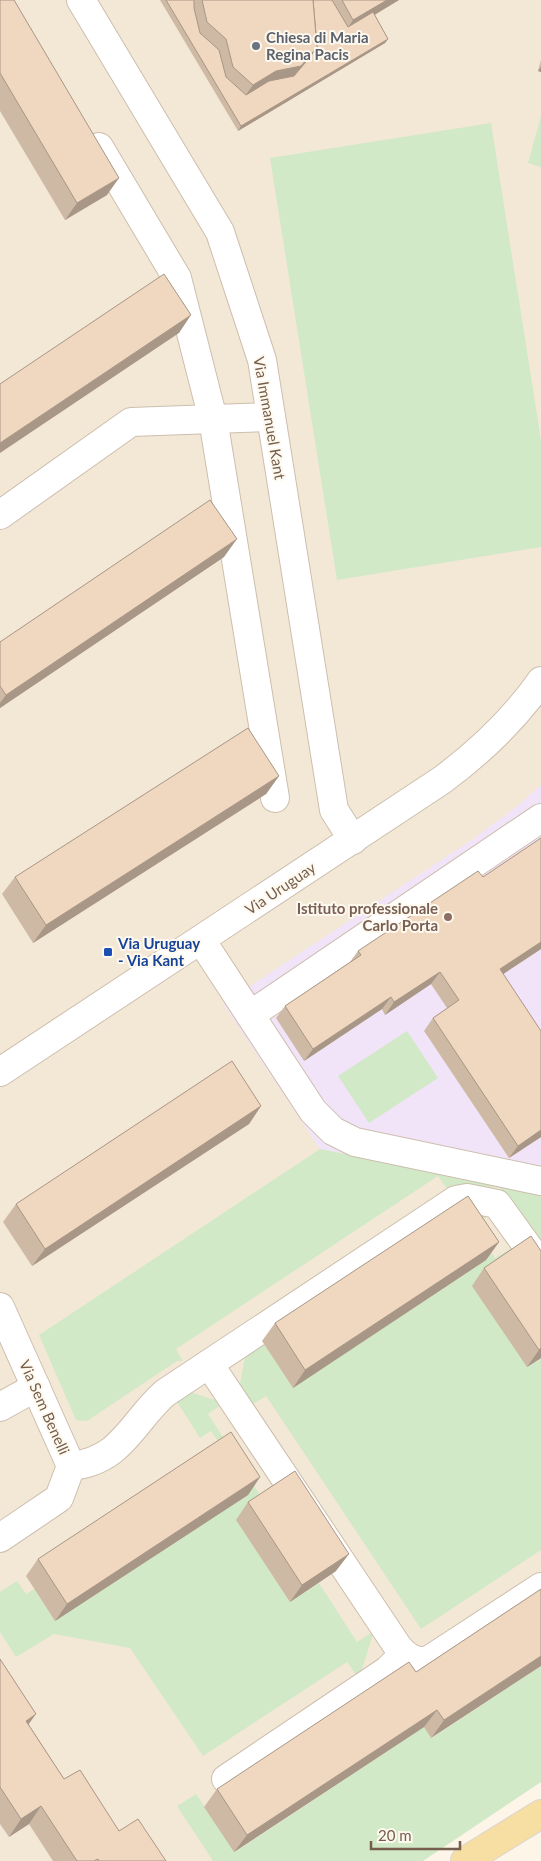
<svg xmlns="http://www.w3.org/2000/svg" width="541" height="1861" viewBox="0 0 541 1861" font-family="Lato,sans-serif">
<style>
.residential{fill:#f3e8d6}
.education{fill:#f2e4f8}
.green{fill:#d1e9c6}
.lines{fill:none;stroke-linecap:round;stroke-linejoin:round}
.minor-casing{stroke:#cdbeae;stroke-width:30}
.major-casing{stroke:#dbd5d1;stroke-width:30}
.minor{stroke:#fff;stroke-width:28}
.major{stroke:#f7dfa3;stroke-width:28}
.wall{fill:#ceb9a5}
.shaded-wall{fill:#a89686}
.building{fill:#f0d7c0;stroke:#a89686}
.worship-dot{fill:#6b7280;stroke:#fef9ee;stroke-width:2}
.education-dot{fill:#8d6e63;stroke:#fef9ee;stroke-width:2}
.transit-dot{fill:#1a4fb4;stroke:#fef9ee;stroke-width:2}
.labels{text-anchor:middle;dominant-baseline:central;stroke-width:4;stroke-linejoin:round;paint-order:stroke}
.worship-label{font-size:15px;font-weight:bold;fill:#5b616d;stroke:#fef9ee;text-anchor:start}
.street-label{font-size:15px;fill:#755e4d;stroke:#fef9ee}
.education-label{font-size:15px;font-weight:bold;fill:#785e54;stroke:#fef9ee;text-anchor:end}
.transit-label{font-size:15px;font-weight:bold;fill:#164399;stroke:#fef9ee;text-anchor:start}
</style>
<rect width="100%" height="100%" fill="#fcf5e8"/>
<path class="residential" d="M0 0H541V1684L273 1861H0Z"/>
<path class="education" d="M541 785V1193L320 1149 223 1004 473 839 516 807Z"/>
<g class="green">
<path d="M541 116V167L528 163Z"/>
<path d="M491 123 541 440V547L337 580 270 158Z"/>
<path d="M407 1031 438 1078 369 1123 338 1076Z"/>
<path d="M320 1149 541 1193V1250L500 1188 463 1184 450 1193 438 1176 176 1349 183 1361H177L87 1421 76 1420 39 1335Z"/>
<path d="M461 1210 489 1215 474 1226 495 1258 514 1247 541 1358V1550L421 1629 266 1396 250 1406 239 1389 246 1352 262 1341 293 1387Z"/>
<path d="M187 1391 224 1403 208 1414 264 1501 290 1602 319 1583 357 1642 374 1631 359 1679 347 1662 203 1756 130 1648 54 1634 16 1657 0 1632V1592L17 1581 26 1594 34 1589 55 1621 236 1468 211 1431 200 1438 175 1399Z"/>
<path d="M541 1666V1782L423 1861H213L177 1806 196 1794 235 1852 424 1727 432 1738Z"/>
</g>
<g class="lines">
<g class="minor-casing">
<g id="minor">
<path d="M81 0 220 232 262 360 334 810 353 840"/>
<path d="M99 147 177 278 213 419 271 417"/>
<path d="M0 515 131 422 213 419 275 798"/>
<path d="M201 940 313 1111 333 1131 355 1142 541 1181"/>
<path d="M250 1015 541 818"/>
<path d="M0 1072 442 780C481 751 513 721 541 681"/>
<path d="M0 1307 71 1466 59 1498 0 1538"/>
<path d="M209 1364 398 1647C406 1657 416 1664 429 1660L541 1587"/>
<path d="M0 1407 36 1387"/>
<path d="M71 1466C122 1461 132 1422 165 1393L456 1200 467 1198 497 1204 541 1265"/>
<path d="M226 1779 388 1670 404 1654"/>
</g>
</g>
<g class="major-casing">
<path id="major" d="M465 1861 541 1814"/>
</g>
<use href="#minor" class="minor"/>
<use href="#major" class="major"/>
</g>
<g class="wall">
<path d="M0 0 107 195 65 220 0 111Z"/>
<path d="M160 0H399L375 15 388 39 385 43 238 131Z"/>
<path d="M541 60V72L538 71Z"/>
<path d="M224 557 0 708V642Z"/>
<path d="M279 776 266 794 33 943 2 894 15 877Z"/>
<path d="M541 838V949L503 974 541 1137 509 1158 424 1031 433 1018 447 1008 431 984 385 1015 382 1009 304 1061 276 1018 285 1006 350 962 358 951 483 877Z"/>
<path d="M261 1106 249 1124 32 1266 3 1222 16 1204Z"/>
<path d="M499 1242 486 1260 293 1388 262 1341 275 1323Z"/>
<path d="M541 1251V1358L527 1367 472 1286 484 1268Z"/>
<path d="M260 1477 248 1495 55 1621 26 1576 38 1559Z"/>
<path d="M248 1502 336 1571 290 1602 236 1520Z"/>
<path d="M541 1589 431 1738 424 1727 234 1852 204 1807 217 1789 416 1672Z"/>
<path d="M0 1659 29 1725 64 1779 119 1831 166 1861H53L29 1824 9 1837 0 1824Z"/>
</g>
<g class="shaded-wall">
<path d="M387 0H399L345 32 353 20Z"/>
<path d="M388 39 385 43 238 131 241 126Z"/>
<path d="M317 47 307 62 290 81 242 100 253 85 276 71Z"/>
<path d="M541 67V72L538 71Z"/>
<path d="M119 178 107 195 65 220 77 203Z"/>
<path d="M191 315 179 333 0 453V443Z"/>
<path d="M237 539 224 557 0 708V703L6 695Z"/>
<path d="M279 776 266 794 33 943 46 925Z"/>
<path d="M541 942V949L491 982 500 969Z"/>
<path d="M440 972 431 984 385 1015 394 1002Z"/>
<path d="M391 997 382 1009 304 1061 313 1049Z"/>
<path d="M261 1106 249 1124 32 1266 45 1249Z"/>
<path d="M541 1130V1137L509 1158 518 1146Z"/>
<path d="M499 1242 486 1260 293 1388 305 1370Z"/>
<path d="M541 1348V1358L527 1367 539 1350Z"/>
<path d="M260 1477 248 1495 55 1621 67 1604Z"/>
<path d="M349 1554 336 1571 290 1602 302 1585Z"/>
<path d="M541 1656V1666L431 1738 444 1720Z"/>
<path d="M437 1710 424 1727 234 1852 247 1835Z"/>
<path d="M36 1714 23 1732 26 1721Z"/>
<path d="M41 1806 29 1824 9 1837 21 1819Z"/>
</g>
<g class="building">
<path d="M0 0H14L119 178 77 203 0 73Z"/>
<path d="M166 0H194V8L200 33 219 50 226 77 246 95 269 81 294 76 310 57 317 47 313 0H332L348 27 373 12 388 39 241 126Z"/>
<path d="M202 0H313L317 47 301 66 276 71 253 85 233 67 226 39 207 22Z"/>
<path d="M342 0H387L353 20Z"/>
<path d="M164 274 191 315 0 443V384Z"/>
<path d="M210 500 237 539 6 695 0 686V642Z"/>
<path d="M248 728 279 776 46 925 15 877Z"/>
<path d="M541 838V942L500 969 541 1031V1130L518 1146 433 1018 459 1000 440 972 394 1002 391 997 313 1049 285 1006 361 955 358 951 478 871 483 877Z"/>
<path d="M232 1061 261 1106 45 1249 16 1204Z"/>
<path d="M468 1196 499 1242 305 1370 275 1323Z"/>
<path d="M531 1236 541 1251V1348L539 1350 484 1268Z"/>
<path d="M231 1432 260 1477 67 1604 38 1559Z"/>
<path d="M295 1471 349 1554 302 1585 248 1502Z"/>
<path d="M541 1589V1656L444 1720 437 1710 247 1835 217 1789 409 1662 416 1672Z"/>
<path d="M0 1659 36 1714 26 1721 64 1779 80 1770 119 1831 138 1819 166 1861H99L98 1859 94 1861H77L41 1806 21 1819 0 1787Z"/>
</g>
<circle class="worship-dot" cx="256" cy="46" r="5"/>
<circle class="education-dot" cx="448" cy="917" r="5"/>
<rect class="transit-dot" x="103" y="947" width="10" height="10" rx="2.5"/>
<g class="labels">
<g class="worship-label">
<text x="266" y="37">Chiesa di Maria<tspan x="266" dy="17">Regina Pacis</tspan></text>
</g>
<g class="street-label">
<text transform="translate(270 418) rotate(80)">Via Immanuel Kant</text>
<text transform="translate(280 888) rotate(-34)">Via Uruguay</text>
<text transform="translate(45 1407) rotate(66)">Via Sem Benelli</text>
</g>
<g class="education-label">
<text x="438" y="908">Istituto professionale<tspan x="438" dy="17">Carlo Porta</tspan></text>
</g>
<g class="transit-label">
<text x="118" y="943">Via Uruguay<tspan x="118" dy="17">- Via Kant</tspan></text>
</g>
</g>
<path d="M371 1841v8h89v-8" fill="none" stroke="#755e4d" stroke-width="2.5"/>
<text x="378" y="1841" font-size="15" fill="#755e4d" stroke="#fef9ee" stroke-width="4" paint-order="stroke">20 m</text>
</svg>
